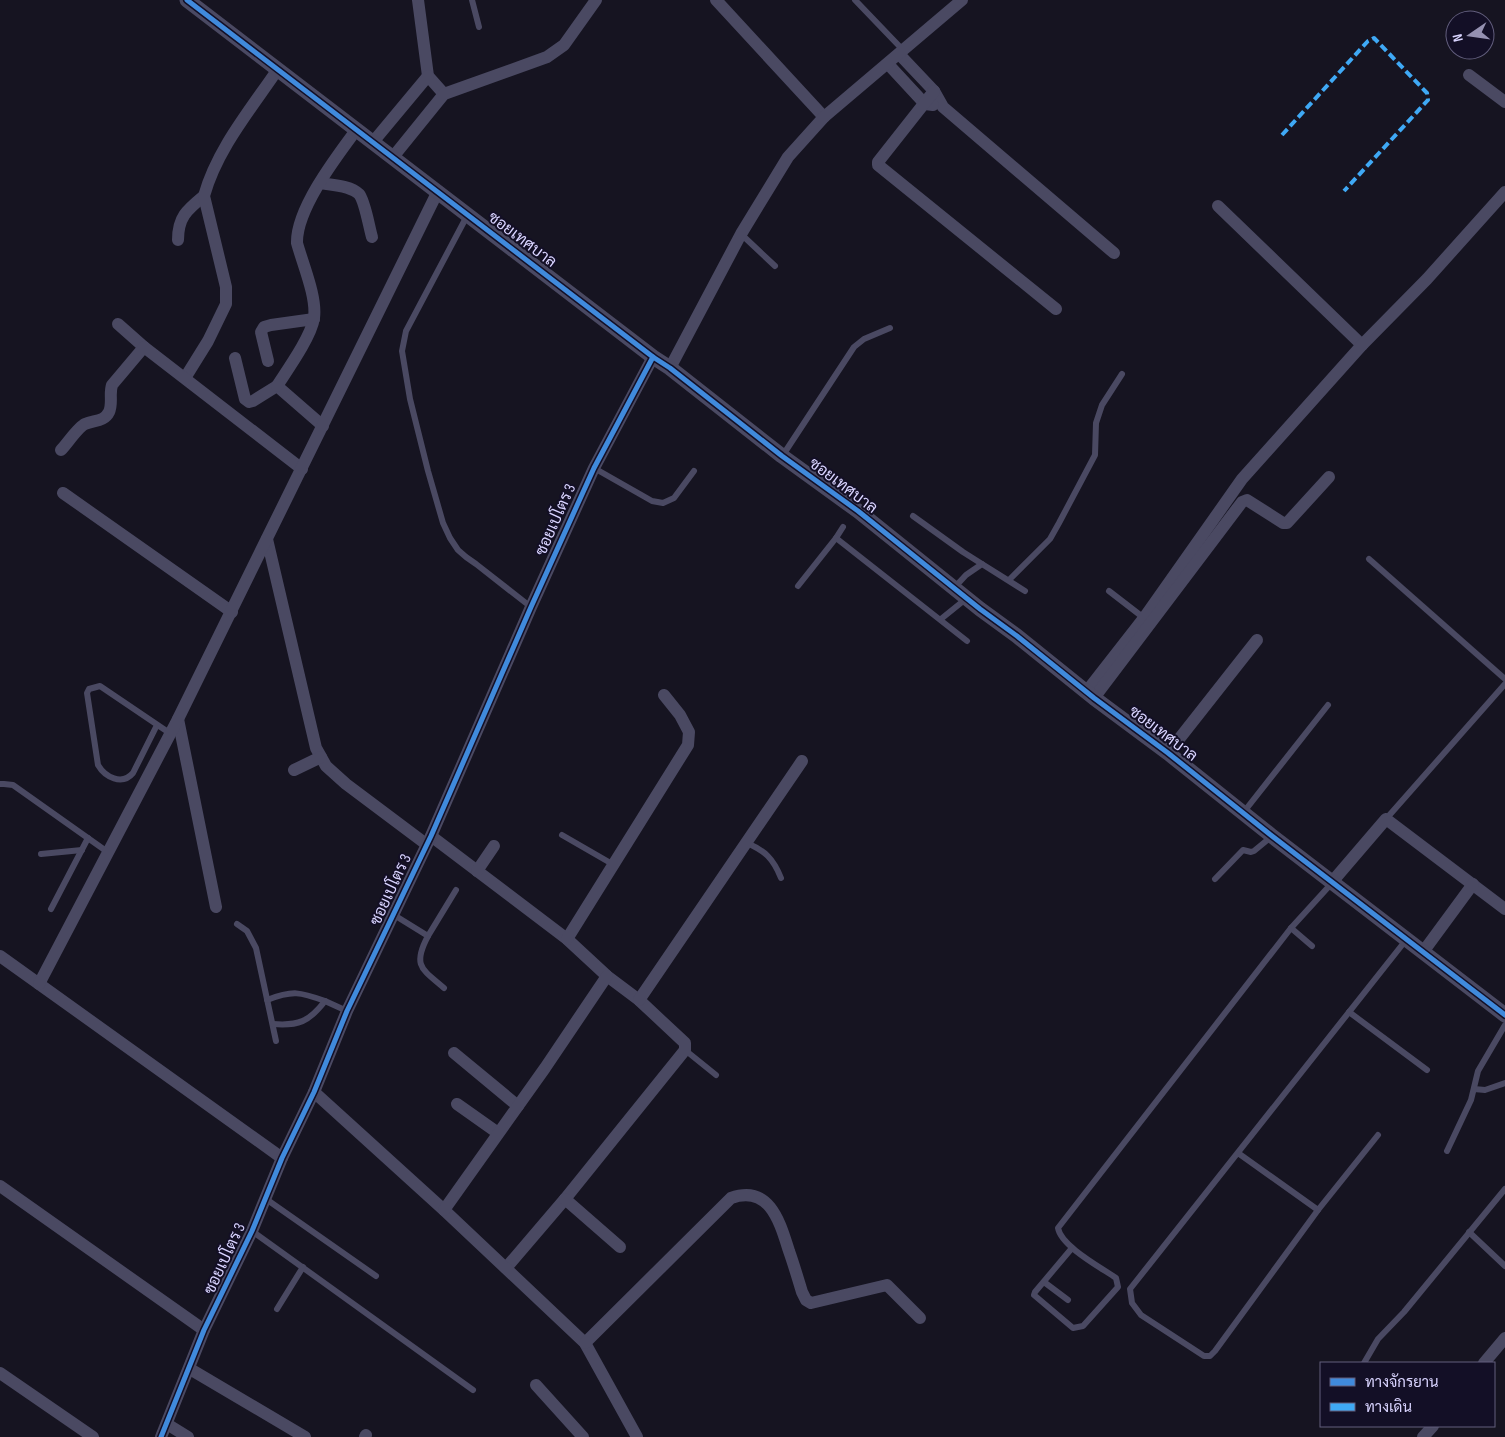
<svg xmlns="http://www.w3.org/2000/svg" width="1505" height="1437" viewBox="0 0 1505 1437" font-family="'Sofia Sans Condensed',Sarabun,sans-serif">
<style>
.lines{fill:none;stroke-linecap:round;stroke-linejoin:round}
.service{stroke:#4a4962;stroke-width:6}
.minor{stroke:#4a4962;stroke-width:12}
.tertiary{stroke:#4a4962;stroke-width:15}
.quiet{stroke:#3fa9f5;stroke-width:4;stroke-dasharray:8 4;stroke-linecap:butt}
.cycleway-casing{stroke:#130f26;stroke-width:8}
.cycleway{stroke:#408adc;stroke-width:5}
.labels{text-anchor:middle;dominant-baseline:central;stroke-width:4;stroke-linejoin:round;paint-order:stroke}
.street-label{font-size:16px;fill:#d9d4ff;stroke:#130f26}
</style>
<rect width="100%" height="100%" fill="#161421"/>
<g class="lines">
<g class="service">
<path d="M472 0 479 27"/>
<path d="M855 0 903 50"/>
<path d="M468 214 406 331 402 351 410 399 428 471 443 523 450 538 458 550 466 557 476 564 531 607"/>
<path d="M741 234 775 266"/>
<path d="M783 455 854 347 864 339 890 328"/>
<path d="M594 468 652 501 663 503 674 498 694 471"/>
<path d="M913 516 963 552 982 564"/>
<path d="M843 527 836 538 967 641"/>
<path d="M1369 559 1505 679"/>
<path d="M1009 580 1050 539 1059 523 1095 455 1096 423 1102 405 1122 374"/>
<path d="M798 586 836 538"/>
<path d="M954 588 966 575 982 564 1025 591"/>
<path d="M1109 591 1144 618"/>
<path d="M941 619 967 598"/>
<path d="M157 725 133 773C122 786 105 777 98 765L87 693 89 689 100 686 171 734"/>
<path d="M0 784H4L13 785 109 853"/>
<path d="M1243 813 1328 705"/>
<path d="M1386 819 1505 684"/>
<path d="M562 835 614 865"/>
<path d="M747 843C765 851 773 858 781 878"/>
<path d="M41 854 82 850"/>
<path d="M1215 879 1243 850 1251 852 1254 851 1271 837"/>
<path d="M51 909 88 838"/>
<path d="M394 915 428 936C412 966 422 969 444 988"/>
<path d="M237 924 247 931 256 948 276 1041"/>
<path d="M1291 928 1312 946"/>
<path d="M428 936 456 890"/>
<path d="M267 1000C293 990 300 992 325 1001"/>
<path d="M1349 1012 1427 1070"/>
<path d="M273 1024C298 1026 309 1022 325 1001L347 1011"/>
<path d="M685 1050 716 1075"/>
<path d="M1474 1089 1485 1090 1505 1083"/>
<path d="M1447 1151 1471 1100 1478 1071 1505 1025"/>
<path d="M1238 1153 1318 1210 1215 1351 1210 1356H1204L1141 1315 1132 1303 1130 1289 1406 940"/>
<path d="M266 1199 376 1276"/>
<path d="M1318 1210 1378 1135"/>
<path d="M252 1231 473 1390"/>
<path d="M1469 1232 1505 1266"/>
<path d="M1072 1248 1035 1292 1034 1295 1073 1328 1083 1326 1118 1287 1116 1278C1100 1267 1061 1246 1058 1228L1291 928 1332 883"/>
<path d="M1044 1282 1068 1300"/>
<path d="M277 1309 303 1267"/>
<path d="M1364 1363 1378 1339 1404 1312 1505 1189"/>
</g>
<g class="minor">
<path d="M418 0 428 76 444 94"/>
<path d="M716 0 824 117"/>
<path d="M899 54 934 91 943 107 1114 253"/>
<path d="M888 64 925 104 933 105"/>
<path d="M1469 75 1505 102"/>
<path d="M934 91 878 162V165L1056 309"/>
<path d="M373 142 428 76"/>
<path d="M393 157 444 94 547 57 564 45 596 0"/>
<path d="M320 183C331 185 350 185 359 194 365 201 369 227 372 237"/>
<path d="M1218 206 1362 345"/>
<path d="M178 240C178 217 187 210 204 196"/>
<path d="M118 324 144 347"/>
<path d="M235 358 245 399 249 402 253 401 277 386 323 426"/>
<path d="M268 361 261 332 264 327 271 325 314 319"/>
<path d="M670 368 741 234 788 157 824 117 962 0"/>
<path d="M185 378 208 341 226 304V287L204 196C217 149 251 109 278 69"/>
<path d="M277 386C288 369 311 337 314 318 317 297 303 265 297 243 296 209 337 156 357 129"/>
<path d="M61 450C67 444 78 427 85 424 94 420 104 422 109 412 113 403 109 394 112 385L144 347 302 469"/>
<path d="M63 493 232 612"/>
<path d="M267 539 316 748 326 766 346 784 426 844"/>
<path d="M1087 691 1144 618 1242 479 1362 345 1427 279 1505 192"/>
<path d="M1094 698 1242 502 1247 500 1283 523H1287L1329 477"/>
<path d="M178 719 216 907"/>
<path d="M1168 753 1257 640"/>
<path d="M294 770 321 757"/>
<path d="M431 836 567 939 607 976 639 1000 685 1043V1050L565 1199 506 1268"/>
<path d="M477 871 494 846"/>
<path d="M1332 882 1386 819 1505 909"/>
<path d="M567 939 688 745 689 732 680 715 664 695"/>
<path d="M1423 952 1473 884"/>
<path d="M0 956 282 1158"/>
<path d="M39 984 178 719 438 191"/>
<path d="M639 1000 802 761"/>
<path d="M454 1053 518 1106"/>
<path d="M314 1092 444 1210 585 1343 637 1437"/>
<path d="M457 1104 498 1133"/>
<path d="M0 1186 204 1330"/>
<path d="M565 1199 620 1247"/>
<path d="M444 1210 545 1068 607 976"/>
<path d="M585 1343 731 1198C770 1184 780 1223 789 1251 794 1265 798 1279 802 1292L806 1300 811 1303 887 1285 920 1318"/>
<path d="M1484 1363 1505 1338"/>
<path d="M190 1369 305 1437"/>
<path d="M0 1373 93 1437"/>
<path d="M536 1385 583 1437"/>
<path d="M167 1424 188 1437"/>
<path d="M161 1437 204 1330 252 1231 282 1158 314 1092 347 1011 431 836 531 607 594 468 653 357"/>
<path d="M365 1437 366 1435"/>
<path d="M1423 1437 1433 1426"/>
</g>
<path class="tertiary" d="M187 0 653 357 670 368 782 456 858 511 980 609 1017 636 1094 698 1168 753 1272 836 1505 1015"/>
<path class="quiet" d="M1282 135 1368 41 1374 38 1427 93 1428 100 1344 191"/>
<g class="cycleway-casing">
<g id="cycleway">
<path d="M187 0 653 357 670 368 782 456 858 511 980 609 1017 636 1094 698 1168 753 1272 836 1505 1015"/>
<path d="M161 1437 204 1330 252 1231 282 1158 314 1092 347 1011 431 836 531 607 594 468 653 357"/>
</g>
</g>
<use href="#cycleway" class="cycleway"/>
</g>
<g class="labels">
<g class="street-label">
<text transform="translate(522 240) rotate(37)">ซอยเทศบาล</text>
<text transform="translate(843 486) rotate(37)">ซอยเทศบาล</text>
<text transform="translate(556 520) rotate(-66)">ซอยเปโตร 3</text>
<text transform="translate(1163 734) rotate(37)">ซอยเทศบาล</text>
<text transform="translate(391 890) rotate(-65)">ซอยเปโตร 3</text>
<text transform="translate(225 1259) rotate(-65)">ซอยเปโตร 3</text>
</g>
</g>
<rect x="1320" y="1362" width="175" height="65" fill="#130f26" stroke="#625e7d"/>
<rect x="1330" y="1378" width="25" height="8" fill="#408adc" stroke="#625e7d"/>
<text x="1365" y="1387" font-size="15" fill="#d9d4ff">ทางจักรยาน</text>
<rect x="1330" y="1403" width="25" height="8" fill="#3fa9f5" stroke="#625e7d"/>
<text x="1365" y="1412" font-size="15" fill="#d9d4ff">ทางเดิน</text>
<g transform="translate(1470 35) rotate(257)"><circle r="24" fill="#130f26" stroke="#625e7d"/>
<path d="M0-4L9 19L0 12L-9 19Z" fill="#9591b1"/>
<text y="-8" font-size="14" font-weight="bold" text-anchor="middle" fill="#d9d4ff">N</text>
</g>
</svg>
